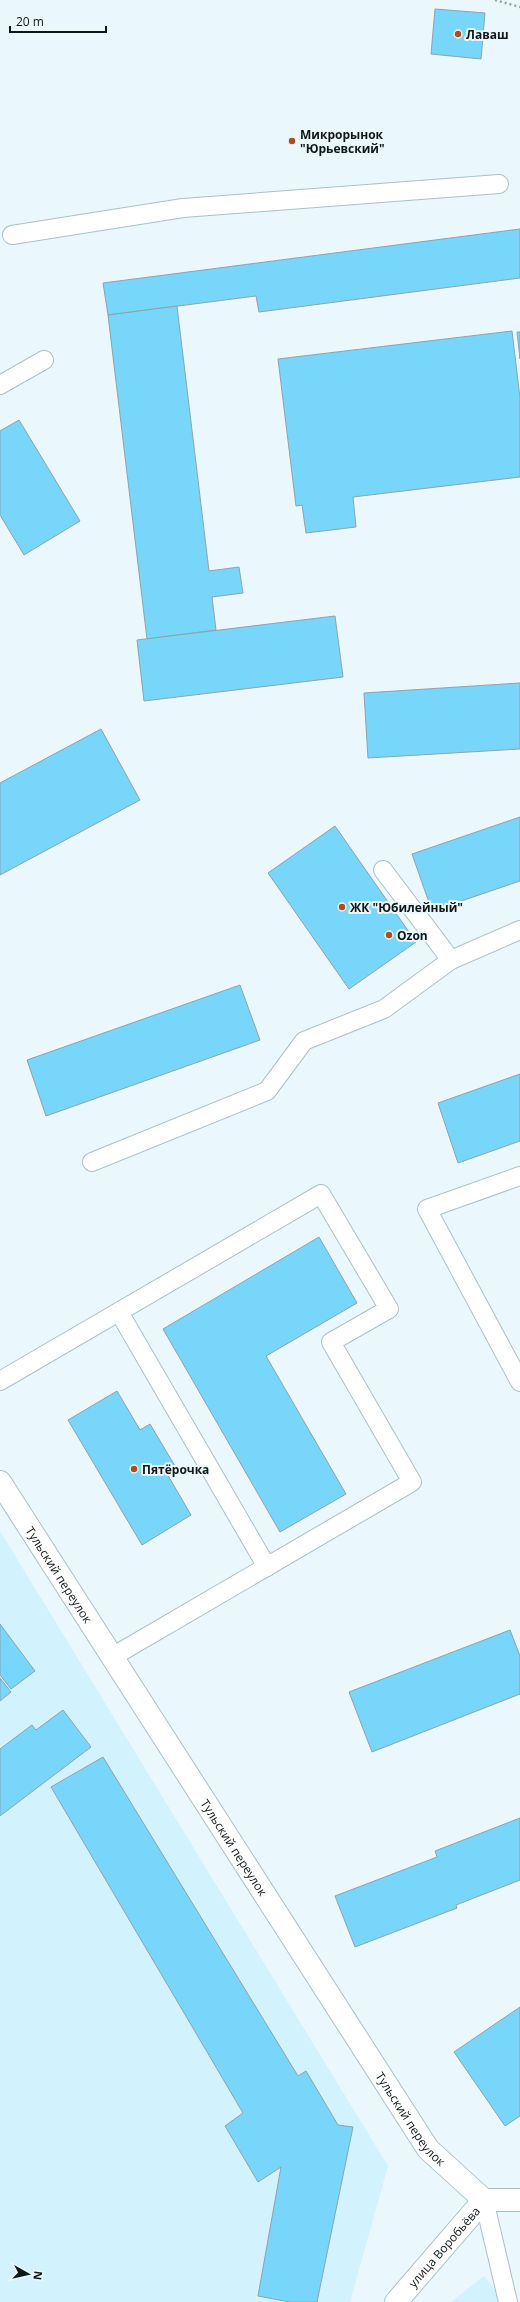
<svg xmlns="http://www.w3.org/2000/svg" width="520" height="2302" viewBox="0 0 520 2302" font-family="'Open Sans',sans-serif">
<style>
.built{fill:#d2f2fe}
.building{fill:#77d6f9;stroke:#8ea3ac}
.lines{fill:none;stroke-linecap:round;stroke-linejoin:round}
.service-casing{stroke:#abc1ca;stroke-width:20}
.minor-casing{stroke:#abc1ca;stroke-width:24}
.path{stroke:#98a3a8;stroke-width:2.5;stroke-dasharray:2 3;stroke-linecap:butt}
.service{stroke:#fff;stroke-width:18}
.minor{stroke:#fff;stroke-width:22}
.poi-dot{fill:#b14d1a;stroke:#eaf7fd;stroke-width:1.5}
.labels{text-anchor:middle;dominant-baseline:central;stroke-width:4;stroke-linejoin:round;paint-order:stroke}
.poi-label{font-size:12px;font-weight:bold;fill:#0f171a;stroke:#eaf7fd;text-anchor:start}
.street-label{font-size:12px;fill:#0f171a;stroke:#eaf7fd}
</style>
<rect width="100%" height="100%" fill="#eaf7fd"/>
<g class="built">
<path d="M0 1531 388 2166 350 2302H0Z"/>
<path d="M484 2276 505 2302H451Z"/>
</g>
<g class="building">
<path d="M435 9 485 13 481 59 431 54Z"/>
<path d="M520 229V278L259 312 256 296 108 315 103 283Z"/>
<path d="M177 306 209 571 239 567 243 593 212 597 216 630 147 639 108 315Z"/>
<path d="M512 331 520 398V477L353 497 356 527 306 533 302 505 296 506 278 359Z"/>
<path d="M517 332H520V359Z"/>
<path d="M19 420 80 521 24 555 0 515V431Z"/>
<path d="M335 616 343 677 144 701 137 640Z"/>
<path d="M520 683V749L368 758 364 693Z"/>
<path d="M101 729 140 800 0 875V783Z"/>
<path d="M520 817V881L432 911 412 854Z"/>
<path d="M335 826 416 942 349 989 268 873Z"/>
<path d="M240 985 260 1040 46 1116 27 1060Z"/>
<path d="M520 1074V1141L458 1163 438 1103Z"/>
<path d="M319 1237 357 1303 266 1356 346 1494 280 1532 163 1329Z"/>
<path d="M117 1391 140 1430 150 1424 175 1466 166 1472 191 1515 142 1545 68 1420Z"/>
<path d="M0 1624 35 1671 11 1689 0 1675Z"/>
<path d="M510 1630 520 1656V1694L372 1752 349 1692Z"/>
<path d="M0 1678 11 1692 0 1701Z"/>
<path d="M63 1710 91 1747 0 1816V1749L32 1725 36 1730Z"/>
<path d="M103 1757 298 2076 306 2071 338 2125 353 2127 317 2302H290L258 2296 281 2167 258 2182 225 2126 243 2113 51 1787Z"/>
<path d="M520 1818V1880L456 1905 457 1908 355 1947 335 1896 437 1857 435 1851Z"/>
<path d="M520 2007V2116L505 2126 454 2052Z"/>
</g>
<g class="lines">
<g class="service-casing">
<g id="service">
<path d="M12 235 183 208 499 184"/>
<path d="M0 385 44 360"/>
<path d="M383 870 451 960"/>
<path d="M92 1162 267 1091 304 1041 384 1009 451 960 520 930"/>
<path d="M520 1176 427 1209 520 1382"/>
<path d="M119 1312 267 1567"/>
<path d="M0 1381 321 1194 389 1309 331 1342 412 1482 112 1657"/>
<path d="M484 2200 508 2302"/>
</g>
</g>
<g class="minor-casing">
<g id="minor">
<path id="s1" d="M0 1482 428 2149 484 2200"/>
<path id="s2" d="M396 2302 484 2200H520"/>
</g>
</g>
<path class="path" d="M495 0 520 7"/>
<use href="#service" class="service"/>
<use href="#minor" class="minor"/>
</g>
<g class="poi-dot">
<circle cx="458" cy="34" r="4"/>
<circle cx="292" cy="141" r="4"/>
<circle cx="342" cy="907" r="4"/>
<circle cx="389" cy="935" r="4"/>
<circle cx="134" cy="1469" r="4"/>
</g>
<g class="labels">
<g class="poi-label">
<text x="466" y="34">Лаваш</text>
<text x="300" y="134">Микрорынок<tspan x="300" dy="14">"Юрьевский"</tspan></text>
<text x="350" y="907">ЖК "Юбилейный"</text>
<text x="397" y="935">Ozon</text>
<text x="142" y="1469">Пятёрочка</text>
</g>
<g class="street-label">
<text stroke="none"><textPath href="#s1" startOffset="110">Тульский переулок</textPath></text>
<text stroke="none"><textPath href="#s1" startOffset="434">Тульский переулок</textPath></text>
<text stroke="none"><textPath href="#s1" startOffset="758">Тульский переулок</textPath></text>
<text stroke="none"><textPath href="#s2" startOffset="73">улица Воробьёва</textPath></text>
</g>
</g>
<g transform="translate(28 2274) rotate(98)" stroke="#eaf7fd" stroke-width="3" paint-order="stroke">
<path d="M0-3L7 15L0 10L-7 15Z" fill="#0f171a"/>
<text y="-6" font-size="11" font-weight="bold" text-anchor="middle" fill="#0f171a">N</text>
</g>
<path d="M10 26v6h96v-6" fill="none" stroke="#0f171a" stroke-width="2"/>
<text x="16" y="26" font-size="12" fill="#0f171a" stroke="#eaf7fd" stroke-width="3" paint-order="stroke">20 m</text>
</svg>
